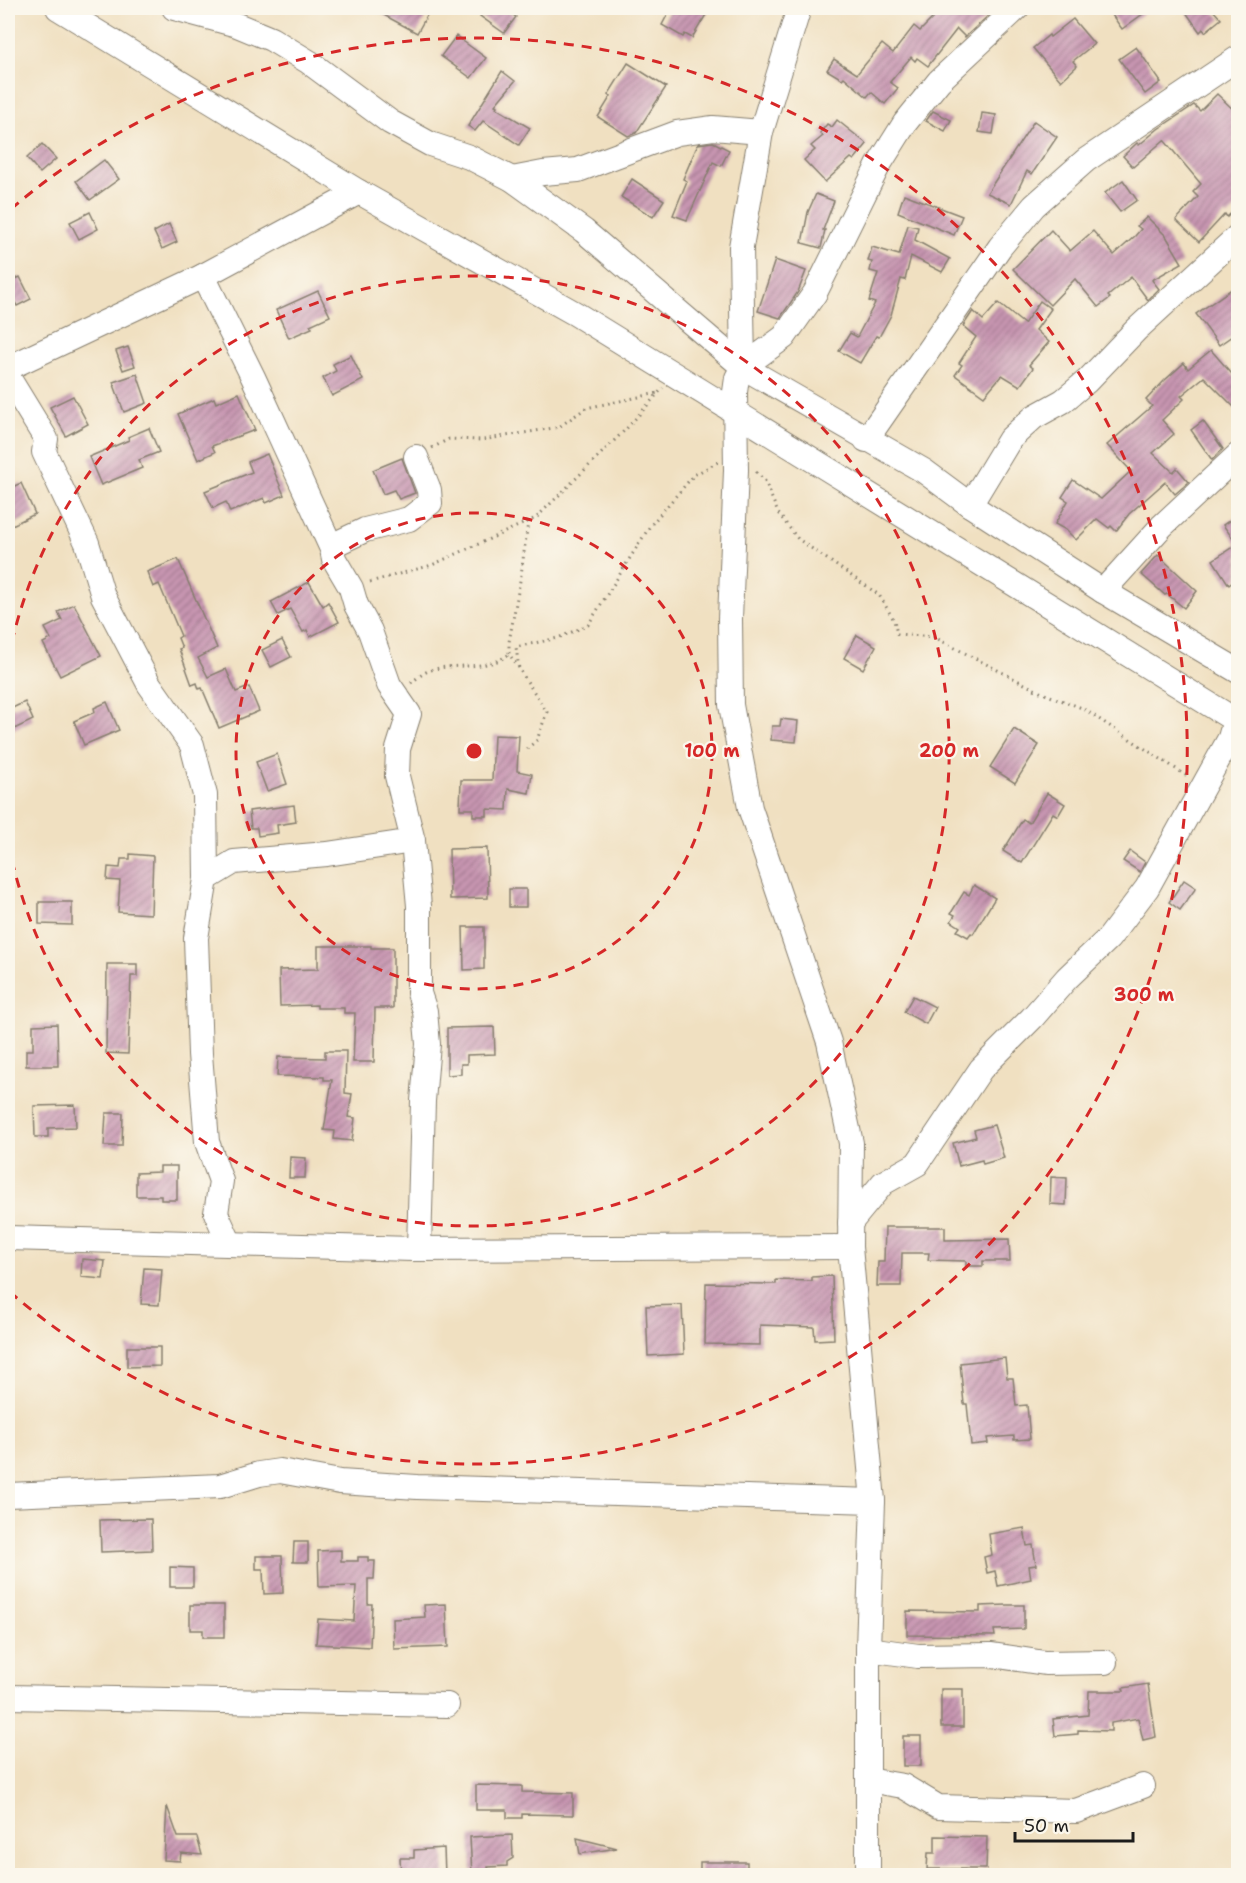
<svg xmlns="http://www.w3.org/2000/svg" width="1246" height="1883" viewBox="0 0 1246 1883" font-family="'Shantell Sans',sans-serif">
<style>
.building{fill:url(#building-hatch)}
.lines{fill:none;stroke-linecap:round;stroke-linejoin:round}
.minor-casing{stroke:#867e6e;stroke-width:26}
.path{stroke:#867e6e;stroke-width:3;stroke-dasharray:1.5 4.5;stroke-linecap:butt}
.minor{stroke:#fff;stroke-width:24}
.ring{fill:none;stroke:#d62828;stroke-width:3;stroke-dasharray:10 8}
.centre{fill:#d62828;stroke:#fbf7ec;stroke-width:3}
.ring-label{font-size:18px;text-anchor:middle;font-weight:bold;fill:#d62828;stroke:#fbf7ec;stroke-width:4.5;stroke-linejoin:round;paint-order:stroke}
</style>
<defs>
<pattern id="building-hatch" width="6" height="6" patternUnits="userSpaceOnUse" patternTransform="scale(1.5)"><rect width="6" height="6" fill="#c795b1"/><path d="M-1 1l2-2M0 6l6-6M5 7l2-2" fill="none" stroke="#a1798f"/></pattern>
</defs>
<rect width="100%" height="100%" fill="#fbf7ec"/>
<filter id="ink" filterUnits="userSpaceOnUse"><feTurbulence type="fractalNoise" baseFrequency=".0167" numOctaves="2"/><feDisplacementMap in="SourceGraphic" scale="12" xChannelSelector="R" yChannelSelector="G"/><feConvolveMatrix kernelMatrix="1 2 1 2 8 2 1 2 1" color-interpolation-filters="sRGB"/></filter>
<filter id="wash" filterUnits="userSpaceOnUse"><feTurbulence type="fractalNoise" baseFrequency=".008" numOctaves="4" result="noise"/><feDisplacementMap in="SourceGraphic" scale="24" xChannelSelector="R" yChannelSelector="G"/><feGaussianBlur stdDeviation="1.35" result="paint"/><feColorMatrix in="noise" values="0 0 0 0 0 0 0 0 0 0 0 0 0 0 0 0 0 1.4 0 .05"/><feComposite in="paint" operator="in"/></filter>
<g filter="url(#wash)">
<rect width="100%" height="100%" fill="#f0e0c1"/>
<g id="blocks">
<g class="building">
<path d="M371 8H431L417 33Z"/>
<path d="M486 8H503L516 17 504 33 480 16Z"/>
<path d="M671 8H710L692 38 685 34 683 37 662 25Z"/>
<path d="M943 8H981L989 15 965 37 957 29 928 66 917 58 915 61 911 57 890 82 898 88 885 104 871 92 867 97 844 77 842 79 827 70 834 59 857 74 882 44 893 53 914 26 920 31Z"/>
<path d="M1107 8H1151L1122 29Z"/>
<path d="M1183 8H1211L1221 19 1205 32 1203 29 1200 32Z"/>
<path d="M1073 19 1094 44 1073 61 1077 66 1061 81 1033 48 1049 35 1050 37Z"/>
<path d="M456 36 486 58 471 78 441 56Z"/>
<path d="M1136 47 1161 82 1145 94 1119 59Z"/>
<path d="M628 63 666 87 636 133 628 136 598 117 611 96 608 95Z"/>
<path d="M502 71 515 81 495 105 497 106 496 108 530 128 519 145 483 121 475 131 468 126Z"/>
<path d="M1217 94 1239 115V206L1227 217 1225 214 1199 242 1176 220 1198 197 1193 192 1201 184 1164 140 1133 167 1123 156 1137 143 1139 145 1158 129 1194 105 1200 111Z"/>
<path d="M933 111 951 120 945 131 926 121Z"/>
<path d="M982 113 996 115 993 134 979 132Z"/>
<path d="M837 120 867 144 854 160 851 158 825 182 804 160 815 150 811 146 823 136 820 133 827 124 832 127Z"/>
<path d="M1034 121 1057 137 1032 174 1027 171 1011 204 987 193Z"/>
<path d="M713 142 729 150 721 166 713 162 687 220 673 215 687 181 683 179 698 144Z"/>
<path d="M42 144 56 159 40 173 27 158Z"/>
<path d="M104 160 119 179 90 200 76 181Z"/>
<path d="M632 179 664 200 653 217 621 197Z"/>
<path d="M1123 180 1137 200 1120 212 1105 193Z"/>
<path d="M816 194 834 201 823 230H825L821 248 802 243 808 212Z"/>
<path d="M904 194 962 216 954 235 898 212Z"/>
<path d="M90 212 98 229 79 239 70 222Z"/>
<path d="M1147 217 1166 236 1182 263 1152 280 1159 289 1148 300 1131 277 1108 296 1110 298 1098 307 1075 279 1050 305 1013 269 1051 230 1070 251 1093 231 1114 255 1135 236 1141 229 1137 226Z"/>
<path d="M169 224 177 242 162 249 154 232Z"/>
<path d="M908 225 918 227 915 240 950 259 942 272 911 256 905 280 901 279 891 315 879 337 876 336 860 363 839 351 850 333 857 337 875 303 869 301 878 273 870 271 872 262 868 261 872 247 899 255Z"/>
<path d="M775 260 806 271 798 292 780 318 758 311Z"/>
<path d="M20 277 31 299 17 306 14 301 8 304V283Z"/>
<path d="M1239 284V331L1219 345 1196 314Z"/>
<path d="M318 291 330 316 310 325 312 328 289 338 276 310Z"/>
<path d="M1040 301 1051 309 1036 330 1049 342 1029 365 1033 368 1020 386 1002 375 984 396 955 375 962 365 959 363 976 337 963 326 973 311 983 320 998 303 1024 324Z"/>
<path d="M128 347 135 366 123 370 116 351Z"/>
<path d="M1211 350 1239 382V412L1204 377 1181 396 1184 399 1162 420 1174 434 1153 453 1173 472 1177 468 1189 482 1175 494 1165 482 1129 514 1116 531 1111 526 1109 528 1097 519 1076 540 1066 530 1055 524 1068 501 1062 497 1073 480 1101 499 1131 471 1107 445 1152 406 1146 400 1165 380 1184 363 1188 369Z"/>
<path d="M351 355 363 380 332 396 323 378 336 371 333 364Z"/>
<path d="M137 374 147 403 124 412 113 382Z"/>
<path d="M239 393 255 430 212 446 215 452 198 460 178 414 214 398 216 403Z"/>
<path d="M73 396 88 424 66 436 50 407Z"/>
<path d="M1203 421 1223 449 1212 460 1191 430Z"/>
<path d="M149 428 159 452 139 460 142 468 101 485 89 457 129 440 128 437Z"/>
<path d="M267 454 284 495 266 503 264 498 230 512 226 502 213 508 205 491 252 472 248 462Z"/>
<path d="M402 458 415 493 399 499 394 490 383 494 373 470Z"/>
<path d="M21 483 35 514 8 527V489Z"/>
<path d="M1239 514V577L1229 585 1213 560 1237 544 1223 525Z"/>
<path d="M1158 555 1197 591 1184 608 1167 594 1165 595 1141 574Z"/>
<path d="M178 559 217 648 198 658 208 677 226 669 236 692 249 687 259 711 219 728 202 688 199 689 197 683 192 685 187 671 179 649 182 648 178 638 181 636 159 584 153 587 147 572Z"/>
<path d="M309 582 323 606 328 602 339 622 310 637 307 630 303 632 290 609 278 615 271 602Z"/>
<path d="M74 604 101 656 60 676 43 643 51 639 45 628 62 620 58 612Z"/>
<path d="M857 635 876 646 863 669 844 658Z"/>
<path d="M282 640 291 657 271 667 262 650Z"/>
<path d="M25 702 33 720 8 732V710Z"/>
<path d="M107 702 119 730 84 745 74 721 95 712 94 708Z"/>
<path d="M781 719 798 721 796 742 771 740 772 726H780Z"/>
<path d="M1014 729 1039 745 1015 783 990 767Z"/>
<path d="M494 735 519 736 517 771 532 774 529 793 508 789 507 810 487 809V816H473V809H460L461 780H492Z"/>
<path d="M277 754 287 784 267 791 256 762Z"/>
<path d="M1047 793 1065 804 1058 816 1053 813 1022 863 1003 851 1023 819 1029 823Z"/>
<path d="M294 805 296 822 277 825 278 833 258 836 257 828H251L249 811Z"/>
<path d="M487 848 488 898 450 899 449 849Z"/>
<path d="M1130 851 1145 862 1140 872 1123 861Z"/>
<path d="M130 854 153 856 151 914 118 912 120 881 107 880 108 867 120 868 121 859H130Z"/>
<path d="M1184 880 1196 888 1180 910 1169 902Z"/>
<path d="M974 885 995 898 973 934 971 933 968 937 957 931 960 927 951 921 955 915 951 913 964 892 969 895Z"/>
<rect x="509" y="889" width="17" height="18"/>
<path d="M39 902H72V925L39 924Z"/>
<path d="M463 927H484V969L464 970Z"/>
<path d="M318 946H371V948H393V1008H375L374 1062H353L355 1013H344V1008H317V1005L280 1006 279 970 318 969Z"/>
<path d="M107 964H137V976H131L128 1054 106 1053Z"/>
<path d="M913 996 935 1007 926 1024 904 1012Z"/>
<path d="M57 1024 58 1066H26V1050H33V1025Z"/>
<path d="M494 1027 495 1054 467 1055V1064H461V1074L447 1075V1028Z"/>
<path d="M325 1051H346L345 1093 352 1094 348 1117 355 1118 352 1141 334 1139 335 1131 324 1130 332 1080H324V1077L277 1076 278 1057 325 1058Z"/>
<path d="M75 1105 76 1127 48 1128V1137H35L34 1106Z"/>
<path d="M106 1113H123L122 1146H104Z"/>
<path d="M994 1125 1004 1158 983 1164 982 1160 959 1166 953 1143 976 1137 974 1130Z"/>
<path d="M290 1157 306 1158 305 1178H289Z"/>
<path d="M160 1166H177V1200H161V1196H136V1173L160 1172Z"/>
<path d="M1051 1177 1067 1178 1066 1205 1050 1204Z"/>
<path d="M885 1227H945V1240L1009 1239 1010 1261H983V1266H966V1261L928 1260 929 1253H902L901 1286H877L878 1262H884Z"/>
<path d="M82 1259 105 1261 103 1279 81 1277Z"/>
<path d="M144 1268 162 1269 159 1305 141 1304Z"/>
<path d="M832 1276 834 1339 815 1340 814 1327 760 1325V1345L705 1344 706 1283 776 1284V1280L812 1281V1277Z"/>
<path d="M682 1305 684 1354 648 1356 646 1306Z"/>
<path d="M127 1347H160V1366L127 1367Z"/>
<path d="M1005 1358 1007 1378H1013L1016 1406 1027 1405 1030 1439 1014 1440V1436L987 1438 988 1443 971 1445 967 1404H964L960 1363Z"/>
<path d="M151 1519 152 1550 101 1552 100 1520Z"/>
<path d="M1024 1528 1027 1546 1033 1545 1036 1565 1029 1566 1031 1579 998 1586 995 1571 987 1573 984 1557 992 1555 989 1534Z"/>
<path d="M294 1542H308V1562H293Z"/>
<path d="M341 1550V1561H358V1557H368V1561H375L374 1579H368V1604H372L370 1647 316 1644 318 1619 354 1621 356 1586 319 1587 318 1551Z"/>
<path d="M256 1556H282L283 1593 264 1594 263 1569H256Z"/>
<path d="M170 1567 193 1568V1587H170Z"/>
<path d="M446 1604 448 1647 394 1649 393 1619 425 1617 424 1605Z"/>
<path d="M190 1605H224V1637H203V1630H190Z"/>
<path d="M1007 1605H1024V1629L994 1630 995 1636 907 1635V1611L980 1612V1606Z"/>
<path d="M1148 1684 1156 1737 1143 1740 1138 1718 1111 1723V1731L1078 1730V1734L1055 1736 1053 1719 1088 1715 1089 1691H1124L1123 1688Z"/>
<rect x="941" y="1689" width="22" height="38"/>
<rect x="903" y="1736" width="18" height="30"/>
<path d="M476 1785 522 1786V1792L573 1793V1815L522 1814V1818H507V1810H476Z"/>
<path d="M167 1806 178 1837H197L202 1855 181 1853 180 1861 164 1860Z"/>
<path d="M512 1835 513 1858 507 1862V1866L488 1867 489 1875H472L470 1837Z"/>
<path d="M935 1836 987 1837 986 1869H927L928 1853H935Z"/>
<path d="M577 1838 617 1848 580 1854Z"/>
<path d="M444 1848 445 1875H401L400 1858H414V1850Z"/>
<rect x="700" y="1862" width="47" height="13"/>
</g>
</g>
</g>
<g filter="url(#ink)">
<use href="#blocks" fill-opacity="0" stroke="#867e6e" stroke-width="1.5"/>
<g class="lines">
<g class="minor-casing">
<g id="minor">
<path d="M58 8 359 192 576 314 1238 722"/>
<path d="M174 8 237 25 271 39 309 62 390 122 430 144 469 157 512 179 584 231 743 367 924 471 970 505 1103 591 1238 671"/>
<path d="M799 8 761 132 741 247 743 367 737 378 735 392 736 470 730 619 731 705 750 808 829 1042 851 1143 850 1247 873 1501 868 1649V1876"/>
<path d="M512 179 543 173 578 170 677 133 713 128 761 132"/>
<path d="M203 276 253 377 332 549 334 559 351 588 356 605 370 631 389 685 409 714 398 749 397 776 413 841 419 906V993L425 1011 428 1044 423 1101 419 1249"/>
<path d="M743 367 784 337 815 293 878 166 905 123 939 81 1017 8"/>
<path d="M8 368 203 276 359 192"/>
<path d="M8 377 46 439 44 452 87 543 103 596 149 684 192 745 205 795 206 879"/>
<path d="M866 440 1000 247 1034 206 1086 160 1238 58"/>
<path d="M970 505 1010 439 1034 417 1063 401 1087 381 1136 330 1238 236"/>
<path d="M331 546 365 530 409 519 430 503 429 490 416 457"/>
<path d="M1103 591 1162 526 1238 455"/>
<path d="M850 1223 883 1183 917 1164 981 1069 1032 1018 1067 978 1109 938 1147 888 1230 738 1235 720"/>
<path d="M8 1238 413 1249 850 1247"/>
<path d="M230 1244 216 1213 221 1181 207 1142 200 1054 196 938 206 879 234 862 327 854 413 841"/>
<path d="M8 1495 220 1486 259 1474 280 1471 340 1482 417 1487 873 1501"/>
<path d="M868 1649 918 1656 992 1655 1045 1663 1105 1662"/>
<path d="M8 1697 447 1705"/>
<path d="M868 1780 903 1786 938 1807 1076 1811 1143 1786"/>
</g>
</g>
<g class="path">
<path d="M432 448 449 439 483 440 559 427 586 408 658 393"/>
<path d="M756 472 765 481 778 513 798 539 879 595 894 620 897 634 934 637 1042 693 1082 708 1187 776"/>
<path d="M370 582 432 565 536 518 626 429 663 388"/>
<path d="M519 668 509 654V642L521 575 528 522"/>
<path d="M411 683C417 678 424 672 431 670 456 662 487 672 509 654"/>
<path d="M527 749 537 740 547 712 519 669 516 647 558 638 588 625 650 526 694 475 718 462"/>
</g>
<use href="#minor" class="minor"/>
</g>
</g>
<g class="ring">
<circle cx="474" cy="751" r="238"/>
<path d="M8 660A475 475 0 1 1 8 842"/>
<path d="M11 209A713 713 0 1 1 11 1293"/>
</g>
<circle cx="474" cy="751" r="9" class="centre"/>
<g class="ring-label">
<text x="712" y="757">100 m</text>
<text x="949" y="757">200 m</text>
<text x="1144" y="1001">300 m</text>
</g>
<rect width="1246" height="1883" fill="none" stroke="#fbf7ec" stroke-width="30"/>
<path d="M1015 1832v9h118v-9" fill="none" stroke="#1c1c1c" stroke-width="3"/>
<text x="1024" y="1832" font-size="18" fill="#1c1c1c" stroke="#fbf7ec" stroke-width="4.5" paint-order="stroke">50 m</text>
</svg>
